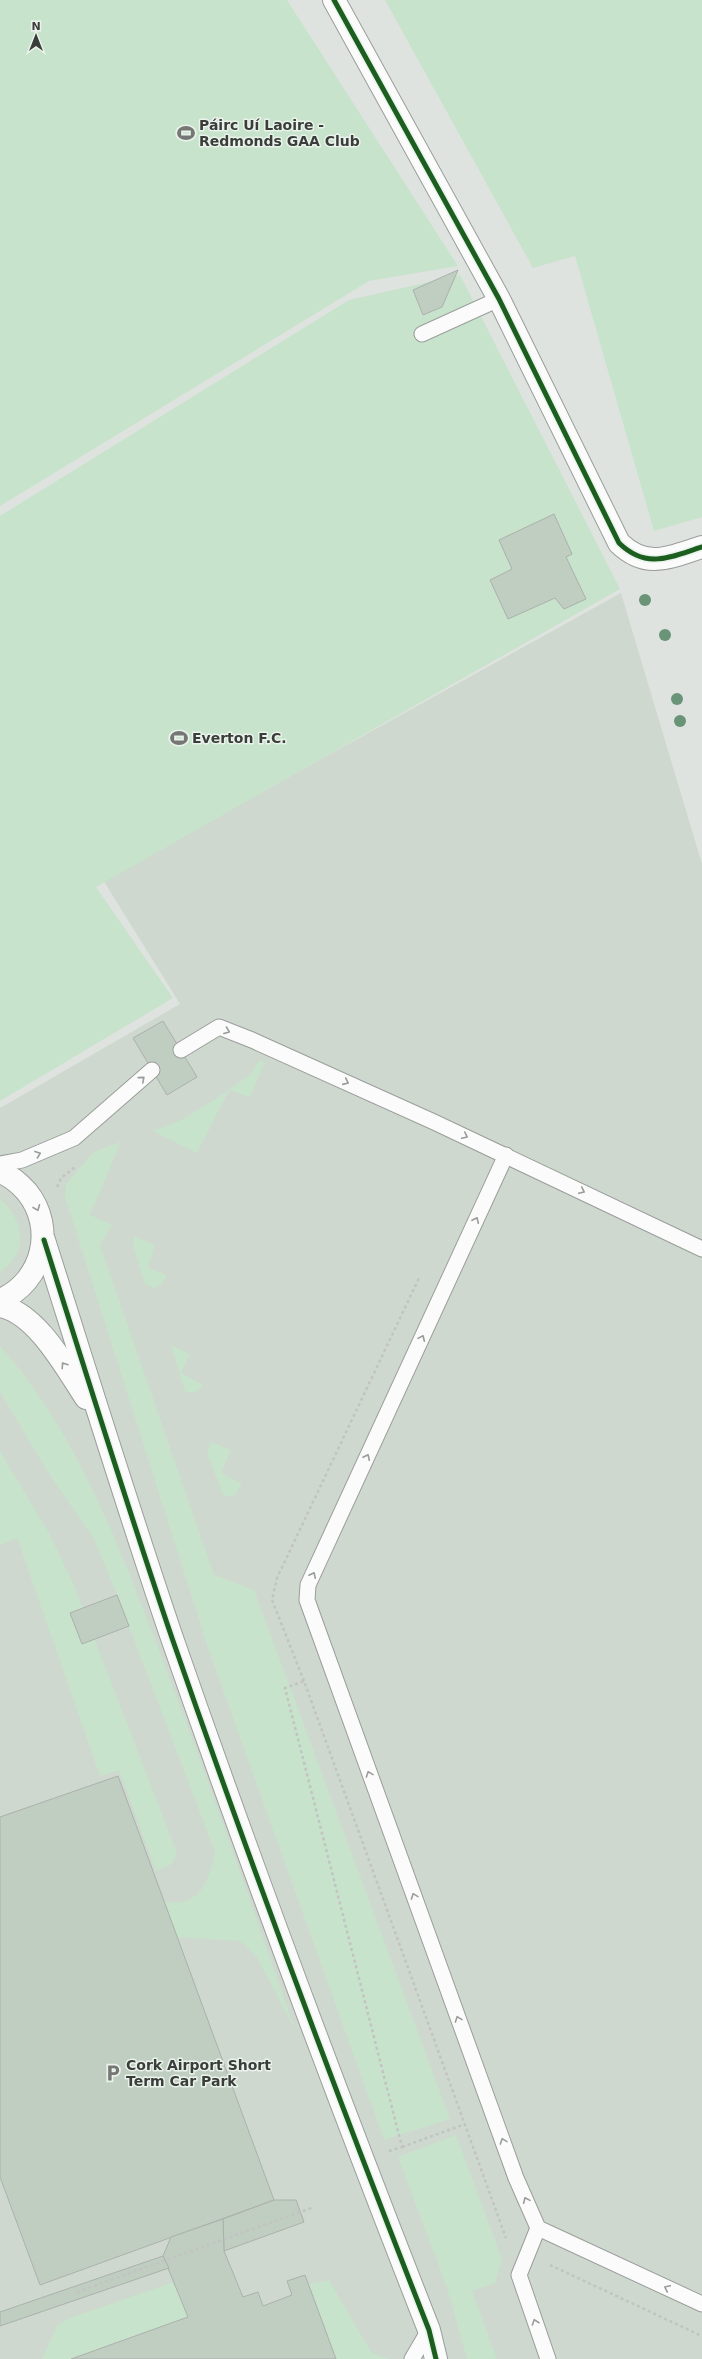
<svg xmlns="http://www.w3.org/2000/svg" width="702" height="2359" viewBox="0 0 702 2359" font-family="'DejaVu Sans',sans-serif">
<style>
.built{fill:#cfd8cf}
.green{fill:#c7e3cb}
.building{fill:#bfcec1;stroke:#acb0ad}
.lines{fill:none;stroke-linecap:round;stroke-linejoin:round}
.lane-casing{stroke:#9a9e9b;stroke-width:17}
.street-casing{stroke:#9a9e9b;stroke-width:24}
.path{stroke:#c2c3c2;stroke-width:2.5;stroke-dasharray:3 3;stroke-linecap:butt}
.lane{stroke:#fafbfa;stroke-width:15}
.street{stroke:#fafbfa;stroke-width:22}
.cycleway-casing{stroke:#eaf3eb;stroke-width:8}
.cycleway{stroke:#1b5e20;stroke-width:5}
.tree{fill:#699478}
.oneway{stroke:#9a9c9a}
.labels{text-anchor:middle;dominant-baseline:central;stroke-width:3;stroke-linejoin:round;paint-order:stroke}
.poi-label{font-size:14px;font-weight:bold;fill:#3a3d3a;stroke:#eaf3eb;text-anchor:start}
</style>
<rect width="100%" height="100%" fill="#dfe3df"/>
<path class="built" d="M621 593 702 864V2359H0V1108L180 1004 103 880Z"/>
<g class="green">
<path d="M0 0H287L458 266 369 281 0 506Z"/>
<path d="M385 0H702V517L654 531 575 256 533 268Z"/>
<path d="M460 275 620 589 96 887 173 998 0 1101V516L349 300Z"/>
<path d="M259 1061 265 1062 250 1097 229 1090 197 1153 153 1131 181 1120 214 1100 250 1075Z"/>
<path d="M121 1142 90 1215 112 1225 100 1245 214 1575 254 1590 450 2119 384 2140 208 1648 65 1197 66 1184 91 1155 96 1151Z"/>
<path d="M0 1199C24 1219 30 1253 0 1272Z"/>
<path d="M134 1236 155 1245 148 1268 167 1275 162 1284 154 1288 145 1284 133 1246Z"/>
<path d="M171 1345 190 1354 181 1373 203 1385 198 1391 189 1393 185 1391Z"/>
<path d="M0 1346C78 1433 121 1551 162 1658 209 1781 252 1906 295 2030L257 1957 240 1941 177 1937 164 1902C170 1902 180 1903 186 1901 206 1893 211 1871 215 1852L117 1595 94 1539 48 1472 0 1392Z"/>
<path d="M211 1442 231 1450 221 1473 242 1484 235 1495 229 1497 223 1495 207 1453Z"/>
<path d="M0 1451 49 1533 73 1583 177 1853 172 1864 156 1871 119 1770 100 1776 17 1538 0 1545Z"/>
<path d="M456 2135 502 2259 495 2283 472 2291 497 2359H467L447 2288 398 2157Z"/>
<path d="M329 2280 371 2352 388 2359H336L309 2284Z"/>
<path d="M174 2282 188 2317 71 2359H42L57 2325 70 2318Z"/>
</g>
<g class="building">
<path d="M458 270 442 307 423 315 413 290Z"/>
<path d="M554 514 572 554 566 557 586 599 564 609 555 598 508 619 490 580 512 569 499 540Z"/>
<path d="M163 1021 197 1077 167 1095 133 1038Z"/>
<path d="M117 1595 129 1626 82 1644 70 1613Z"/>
<path d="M118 1776 274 2200 40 2285 0 2177V1817Z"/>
<path d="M274 2200H296L304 2222 224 2251 223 2219Z"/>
<path d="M223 2219 224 2251 243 2297 258 2292 263 2306 292 2295 287 2281 305 2275 336 2359H71L188 2317 163 2256 171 2237Z"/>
<path d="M163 2256 169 2268 0 2326V2312Z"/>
</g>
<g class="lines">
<g class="lane-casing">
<g id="lane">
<path d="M422 334 499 299"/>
<path d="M181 1050 219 1027 252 1040 434 1122 702 1249"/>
<path d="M506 1155 308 1585 307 1600 516 2178 538 2228 702 2304"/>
<path d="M0 1164 22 1160 74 1138 152 1070"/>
<path d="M538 2228 519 2275 548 2359"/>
<path d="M412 2359 429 2330"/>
</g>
</g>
<g class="street-casing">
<g id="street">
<path d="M334 0 499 299 619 543C647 570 670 557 702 547"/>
<path d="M0 1172C11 1176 20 1184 27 1192 56 1228 43 1282 0 1300"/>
<path d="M44 1240C86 1373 127 1506 172 1638 253 1871 339 2101 429 2330L436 2359"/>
<path d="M0 1306C37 1313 66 1368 86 1398"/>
</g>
</g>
<g class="path">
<path d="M57 1187 61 1178 75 1167"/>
<path d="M304 1681 272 1600 277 1578 420 1276"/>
<path d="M402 2147 465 2124"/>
<path d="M389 2151 402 2147 285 1688 304 1681 506 2238"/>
<path d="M550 2265 702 2336"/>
<path d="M77 2292 314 2207"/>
</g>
<use href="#lane" class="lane"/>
<use href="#street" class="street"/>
<g class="cycleway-casing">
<g id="cycleway">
<path d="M334 0 499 299 619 543C647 570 670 557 702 547"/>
<path d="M44 1240C86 1373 127 1506 172 1638 253 1871 339 2101 429 2330L436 2359"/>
</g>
</g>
<use href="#cycleway" class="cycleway"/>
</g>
<g class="tree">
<circle cx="645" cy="600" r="6"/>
<circle cx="665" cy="635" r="6"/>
<circle cx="677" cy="699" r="6"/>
<circle cx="680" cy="721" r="6"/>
</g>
<defs><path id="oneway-chevron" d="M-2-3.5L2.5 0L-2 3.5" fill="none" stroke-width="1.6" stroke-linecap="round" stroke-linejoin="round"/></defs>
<g class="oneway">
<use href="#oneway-chevron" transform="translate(227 1031) rotate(21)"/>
<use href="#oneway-chevron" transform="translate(142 1079) rotate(-41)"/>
<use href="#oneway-chevron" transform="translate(346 1082) rotate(24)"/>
<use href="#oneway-chevron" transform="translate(465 1136) rotate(25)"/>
<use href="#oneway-chevron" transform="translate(38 1154) rotate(-20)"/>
<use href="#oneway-chevron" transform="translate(582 1191) rotate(25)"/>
<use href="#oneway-chevron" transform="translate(37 1208) rotate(68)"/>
<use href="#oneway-chevron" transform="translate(476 1220) rotate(-65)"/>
<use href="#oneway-chevron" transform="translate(422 1338) rotate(-66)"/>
<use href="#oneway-chevron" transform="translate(64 1365) rotate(-123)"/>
<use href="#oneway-chevron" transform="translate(367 1457) rotate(-65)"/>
<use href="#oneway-chevron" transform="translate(313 1575) rotate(-65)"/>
<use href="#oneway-chevron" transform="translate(369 1774) rotate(-110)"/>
<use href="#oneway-chevron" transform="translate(414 1896) rotate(-110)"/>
<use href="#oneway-chevron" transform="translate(458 2019) rotate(-110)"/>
<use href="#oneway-chevron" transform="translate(503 2141) rotate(-110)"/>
<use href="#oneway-chevron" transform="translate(526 2200) rotate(-114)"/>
<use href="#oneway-chevron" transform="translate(667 2288) rotate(-155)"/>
<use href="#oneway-chevron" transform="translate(535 2322) rotate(-109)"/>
</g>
<defs>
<g id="stadium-bare" transform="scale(1.38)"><path d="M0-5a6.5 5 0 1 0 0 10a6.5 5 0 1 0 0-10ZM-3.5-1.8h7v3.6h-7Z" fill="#747774" stroke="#eaf3eb" stroke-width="2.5" paint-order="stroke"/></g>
<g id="parking-bare" transform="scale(1.38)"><path d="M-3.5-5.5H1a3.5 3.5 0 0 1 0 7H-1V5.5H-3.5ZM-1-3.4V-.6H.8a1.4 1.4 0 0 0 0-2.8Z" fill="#747774" stroke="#eaf3eb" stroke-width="2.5" paint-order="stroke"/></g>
</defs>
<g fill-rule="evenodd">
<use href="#stadium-bare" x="186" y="133"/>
<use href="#stadium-bare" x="179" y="738"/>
<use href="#parking-bare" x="113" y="2073"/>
</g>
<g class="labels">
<g class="poi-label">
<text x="199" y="125">Páirc Uí Laoire -<tspan x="199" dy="16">Redmonds GAA Club</tspan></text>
<text x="192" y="738">Everton F.C.</text>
<text x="126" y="2065">Cork Airport Short<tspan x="126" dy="16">Term Car Park</tspan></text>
</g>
</g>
<g transform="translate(36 36)" stroke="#eaf3eb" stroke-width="3" paint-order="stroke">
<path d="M0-3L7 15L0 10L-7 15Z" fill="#3a3d3a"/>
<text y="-6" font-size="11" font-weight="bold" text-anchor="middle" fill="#3a3d3a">N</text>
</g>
</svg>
